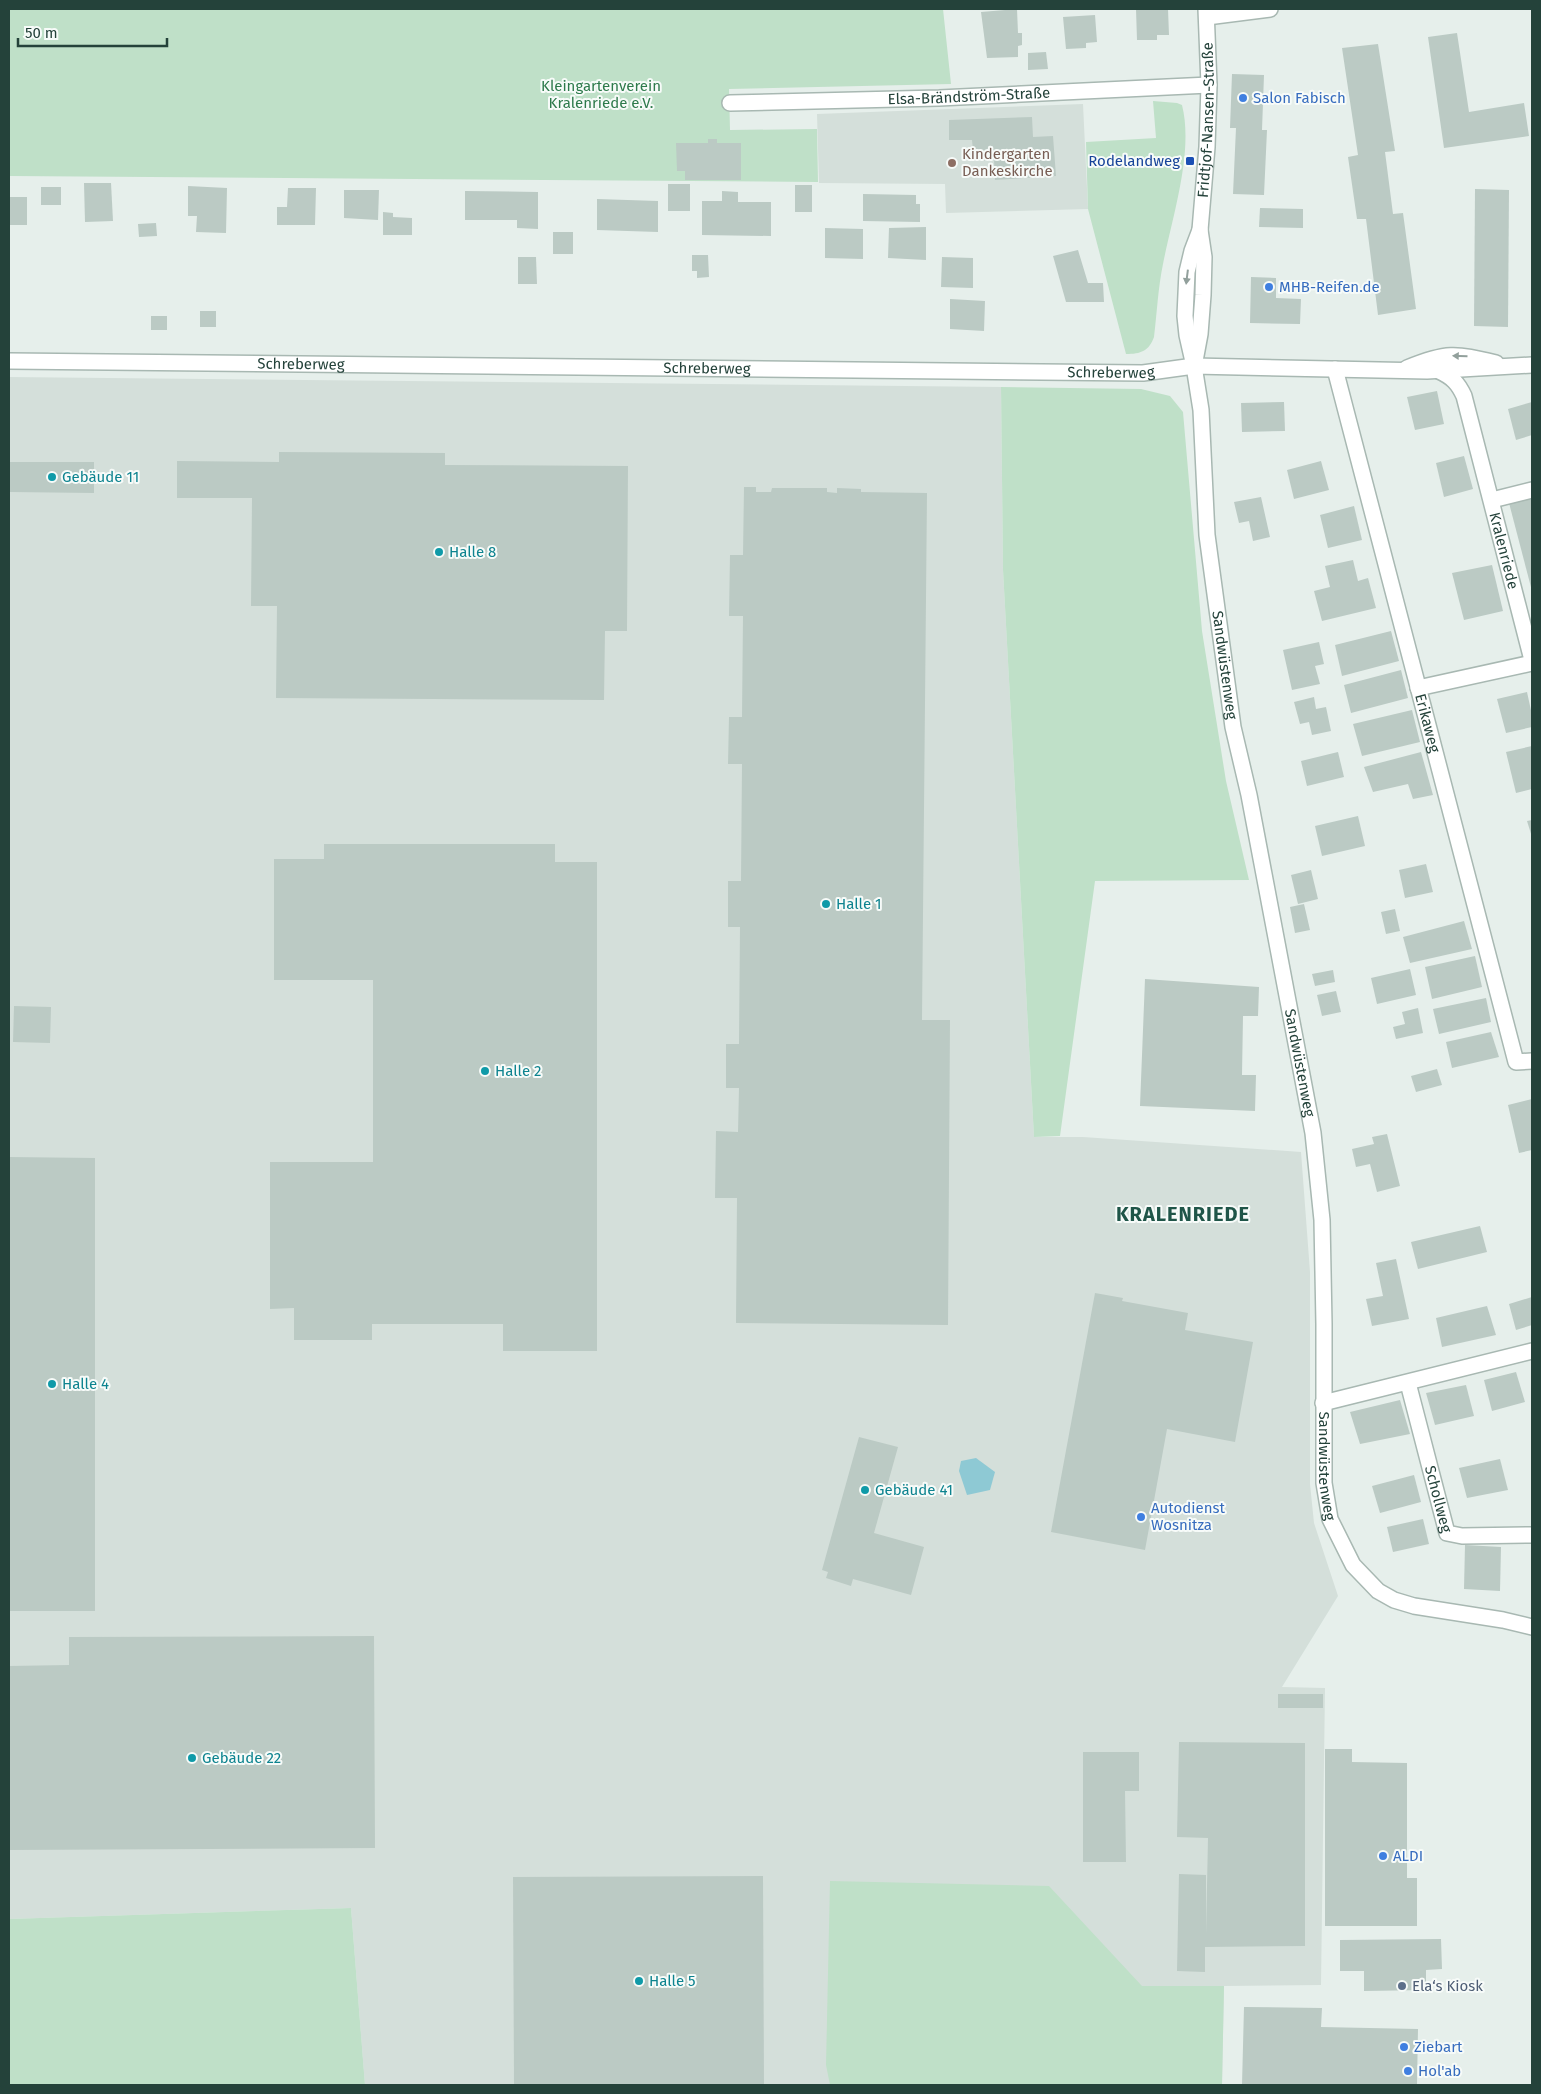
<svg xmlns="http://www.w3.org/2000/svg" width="1541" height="2094" viewBox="0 0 1541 2094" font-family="'Fira Sans',sans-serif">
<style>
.built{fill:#d4dfda}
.green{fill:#bfe0c8}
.water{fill:#8ec9d4}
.building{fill:#bbcac4}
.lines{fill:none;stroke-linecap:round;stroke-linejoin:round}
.minor-casing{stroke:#a8b8b2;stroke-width:18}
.minor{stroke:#fff;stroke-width:15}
.oneway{fill:#92a09c}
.shop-dot{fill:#3f7fe0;stroke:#f7fbf9;stroke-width:2}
.transit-dot{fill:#1a4fb4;stroke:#f7fbf9;stroke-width:2}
.education-dot{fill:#8d6e63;stroke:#f7fbf9;stroke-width:2}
.culture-dot{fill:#0f9aa8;stroke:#f7fbf9;stroke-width:2}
.service-dot{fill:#5c6f8a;stroke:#f7fbf9;stroke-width:2}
.labels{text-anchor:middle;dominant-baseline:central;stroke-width:4;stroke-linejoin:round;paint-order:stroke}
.park-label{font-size:15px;fill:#2d7a4b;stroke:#f7fbf9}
.street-label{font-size:15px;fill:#24423a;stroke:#f7fbf9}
.shop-label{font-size:15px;fill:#366cbe;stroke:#f7fbf9;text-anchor:start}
.education-label{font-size:15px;fill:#785e54;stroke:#f7fbf9;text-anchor:start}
.transit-label{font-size:15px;fill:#164399;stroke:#f7fbf9;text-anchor:end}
.culture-label{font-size:15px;fill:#0d838f;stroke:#f7fbf9;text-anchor:start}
.service-label{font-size:15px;fill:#4e5e75;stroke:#f7fbf9;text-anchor:start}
.district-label{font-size:20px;font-weight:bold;letter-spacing:1px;fill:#1f5548;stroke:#f7fbf9}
</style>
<rect width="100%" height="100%" fill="#e6efeb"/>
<g class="built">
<path d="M1083 104 1088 209 946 213 945 184 819 183 817 114Z"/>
<path d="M9 377 1001 387 1003 570 1034 1137H1083L1301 1152 1310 1272V1484L1314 1523 1338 1596 1282 1687 1325 1688 1321 1985 1224 1986 1222 2085H365L351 1908 9 1919Z"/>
</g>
<g class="green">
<path d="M9 9H943L951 84 729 89 730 130 817 129 818 182 9 176Z"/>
<path d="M1153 101 1177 103 1182 105C1194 152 1172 218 1163 264 1158 288 1157 313 1154 337 1149 351 1141 354 1126 354L1088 209 1086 142 1156 138Z"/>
<path d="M1001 387 1141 389 1170 396 1183 412 1202 631 1226 781 1249 880 1095 881 1060 1136 1034 1137 1003 570Z"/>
<path d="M830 1881 1049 1886 1142 1986H1224L1222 2085H830L826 2065Z"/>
<path d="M351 1908 365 2085H9V1919Z"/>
</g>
<path class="water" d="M976 1458 995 1472 990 1490 967 1495 959 1471 961 1461Z"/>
<g class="building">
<path d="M1017 9 1018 33H1022V45L1018 46V57L987 58 981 12Z"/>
<path d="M1136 9H1168L1169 35H1157V40H1137Z"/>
<path d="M1095 15 1097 42 1086 43V48L1066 49 1063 17Z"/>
<path d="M1457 33 1469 112 1524 103 1529 136 1444 148 1428 37Z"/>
<path d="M1378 44 1395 151 1385 152 1393 214 1403 213 1416 309 1378 315 1366 219H1357L1348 157 1358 155 1342 48Z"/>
<path d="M1046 52 1048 69 1028 70V53Z"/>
<path d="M1232 74 1264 75 1262 130H1267L1264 195 1233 194 1236 128H1230Z"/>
<path d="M1032 117 1033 137 1053 136 1056 176 995 180 994 160 974 161 972 140H949V120Z"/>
<path d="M708 139H717V143H741V180H685V171H677L676 143H708Z"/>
<path d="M84 183H111L113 221 85 222Z"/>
<rect x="668" y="184" width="22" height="27"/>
<rect x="795" y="185" width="17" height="27"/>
<path d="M188 186 227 188 226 233 196 232 197 216H188Z"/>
<rect x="41" y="187" width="20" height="18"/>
<path d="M288 188H316L315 225H277V207H287Z"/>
<path d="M1475 189 1509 190 1508 327 1474 326Z"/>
<path d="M344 190H379L378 220 344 218Z"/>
<path d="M465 191 538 192V229L517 228V220H465Z"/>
<path d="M722 191 738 192V202H771V236L702 235V201H722Z"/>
<path d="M863 194 916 195V204H920V222L863 221Z"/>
<rect x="9" y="197" width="18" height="28"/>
<path d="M597 199 658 201V232L597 230Z"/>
<path d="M1260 208 1303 209V228L1259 227Z"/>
<path d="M383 212 393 213V217L412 218V235H383Z"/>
<path d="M156 223 157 236 139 237 138 224Z"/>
<path d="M926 227V260L888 258 889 228Z"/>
<path d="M825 228 863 229V259L825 258Z"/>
<rect x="553" y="232" width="20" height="22"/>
<path d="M1078 250 1088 283H1103L1104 302H1066L1053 256Z"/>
<path d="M692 255H708L709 277 697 278V271H692Z"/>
<path d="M518 257H536L537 284H518Z"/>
<path d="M942 257 973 258V288L941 287Z"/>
<path d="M1251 277 1276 278V298L1301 299 1300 324 1250 323Z"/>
<path d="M950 299 985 301 984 331 950 329Z"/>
<rect x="200" y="311" width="16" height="16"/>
<rect x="151" y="316" width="16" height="14"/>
<path d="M1437 391 1444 424 1415 430 1407 397Z"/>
<path d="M1284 402 1285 431 1242 432 1241 403Z"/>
<path d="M1532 402V435L1516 440 1508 409Z"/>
<path d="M279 452 445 453V465L628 466 627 631H605L604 700 276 698 277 606H251L252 498H177V461L279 462Z"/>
<path d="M1464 456 1473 489 1444 497 1436 463Z"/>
<path d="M1321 461 1329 490 1294 499 1287 470Z"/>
<path d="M10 462H94V493L10 492Z"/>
<path d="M744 487H756V492H771L772 488H827V492L837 493V488L861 489V492L927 493 922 1020H950L948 1325 736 1323 737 1198H715L716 1131 738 1132 739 1088H726V1044H739L740 927H728V881H741L742 764H728L729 717H742L743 616H729L730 555H743Z"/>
<path d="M1261 497 1270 537 1253 541 1249 521 1239 523 1234 502Z"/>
<path d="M1532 497V591L1509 503Z"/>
<path d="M1354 506 1362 540 1328 548 1320 515Z"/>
<path d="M1353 560 1358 581 1368 578 1376 608 1322 621 1314 591 1330 587 1325 566Z"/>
<path d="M1492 565 1503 611 1464 620 1452 573Z"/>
<path d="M1391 631 1399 661 1342 676 1335 645Z"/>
<path d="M1319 642 1324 664 1315 666 1320 684 1292 690 1283 650Z"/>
<path d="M1401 670 1408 698 1351 713 1344 685Z"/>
<path d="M1527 692 1532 715V727L1506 733 1497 699Z"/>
<path d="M1314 697 1316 709 1326 707 1331 731 1312 735 1309 722 1300 724 1294 702Z"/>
<path d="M1412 710 1420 742 1362 756 1353 724Z"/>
<path d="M1532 746V789L1516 793 1506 752Z"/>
<path d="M1338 752 1344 777 1307 786 1301 761Z"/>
<path d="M1421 752 1433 795 1413 799 1408 784 1373 792 1364 767Z"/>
<path d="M1358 816 1365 846 1322 856 1315 826Z"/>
<path d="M1532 820V837L1527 821Z"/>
<path d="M324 844H555V862H597V1351H503V1324H372V1340H294V1308L270 1309V1162H373V980H274V859H324Z"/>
<path d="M1426 864 1433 892 1405 898 1399 870Z"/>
<path d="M1311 870 1318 899 1298 904 1291 875Z"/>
<path d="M1304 904 1310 930 1295 933 1290 907Z"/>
<path d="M1395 909 1400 931 1386 934 1381 912Z"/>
<path d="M1464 921 1472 949 1410 963 1403 937Z"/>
<path d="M1475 956 1482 987 1432 999 1425 967Z"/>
<path d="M1410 969 1416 995 1377 1004 1371 978Z"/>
<path d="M1333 970 1335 982 1315 986 1312 974Z"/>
<path d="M1145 979 1259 987 1258 1016H1243L1242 1075H1256L1255 1111 1140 1106Z"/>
<path d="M1336 991 1341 1012 1322 1016 1317 995Z"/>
<path d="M1486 998 1491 1022 1439 1034 1433 1009Z"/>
<path d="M14 1006 51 1007 50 1043 13 1042Z"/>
<path d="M1418 1008 1423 1033 1396 1039 1393 1027 1405 1024 1402 1012Z"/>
<path d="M1491 1032 1499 1057 1452 1068 1446 1042Z"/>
<path d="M1437 1069 1442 1085 1416 1092 1411 1076Z"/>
<path d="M1532 1099V1150L1519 1153 1508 1105Z"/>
<path d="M1387 1134 1400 1186 1377 1192 1370 1164 1356 1167 1352 1149 1374 1144 1372 1137Z"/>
<path d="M9 1157 95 1158V1611H9Z"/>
<path d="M1480 1226 1487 1252 1418 1269 1411 1242Z"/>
<path d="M1396 1259 1409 1319 1372 1326 1366 1299 1383 1296 1376 1263Z"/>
<path d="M1095 1293 1123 1298 1122 1301 1188 1313 1185 1330 1253 1342 1235 1442 1167 1429 1145 1550 1051 1532Z"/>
<path d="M1532 1297V1325L1516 1330 1509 1304Z"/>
<path d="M1487 1306 1496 1335 1442 1347 1436 1318Z"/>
<path d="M1516 1372 1525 1402 1492 1411 1484 1380Z"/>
<path d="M1466 1385 1474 1416 1435 1425 1426 1393Z"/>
<path d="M1400 1400 1410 1434 1360 1444 1350 1412Z"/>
<path d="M859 1437 898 1447 874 1533 924 1547 911 1595 853 1579 851 1586 826 1578 828 1572 822 1570Z"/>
<path d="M1500 1459 1508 1490 1467 1498 1459 1468Z"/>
<path d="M1414 1475 1421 1502 1380 1513 1372 1486Z"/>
<path d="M1423 1519 1429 1544 1393 1552 1387 1527Z"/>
<path d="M1465 1545 1501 1547 1500 1591 1464 1589Z"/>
<path d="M374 1636 375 1848 9 1850V1666L69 1665V1637Z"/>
<rect x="1278" y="1694" width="45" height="14"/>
<path d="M1179 1742 1305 1743V1946L1205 1947V1972L1177 1971 1179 1874 1206 1875V1934L1208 1838 1177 1837Z"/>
<path d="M1325 1749H1352V1762L1407 1763V1878H1417V1926H1325Z"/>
<path d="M1083 1752H1139V1791H1125L1126 1862H1083Z"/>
<path d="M763 1876 764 2085H514L513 1877Z"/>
<path d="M1441 1939 1442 1969 1426 1970V1990L1364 1991V1971H1340V1940Z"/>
<path d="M1244 2007 1322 2008 1321 2027 1418 2029 1417 2085H1242Z"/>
</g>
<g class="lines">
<g class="minor-casing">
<g id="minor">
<path d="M1207 17 1270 9"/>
<path id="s1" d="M730 103 939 98 1209 85"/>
<path id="s2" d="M1200 230 1192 251 1187 272 1185 316 1187 335 1194 366 1201 410 1207 535 1233 727 1249 795 1313 1133 1322 1220 1324 1324V1483L1330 1519 1353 1565 1378 1591 1394 1600 1414 1606 1503 1620 1532 1627"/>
<path id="s3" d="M9 361 1143 373 1194 366 1427 371 1532 365"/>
<path id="s4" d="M1195 361 1200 334 1203 295 1204 257 1200 230 1207 147 1209 85 1206 9"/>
<path d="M1407 368C1446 352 1455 353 1496 363"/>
<path id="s5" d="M1335 369 1516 1062 1532 1061"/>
<path id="s6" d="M1439 371C1452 377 1458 383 1464 396L1532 660"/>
<path d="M1492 500 1532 490"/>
<path d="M1418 688 1532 663"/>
<path id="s7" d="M1408 1383 1447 1533 1462 1536 1532 1535"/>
<path d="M1323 1403 1532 1351"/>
</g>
</g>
<use href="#minor" class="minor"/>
</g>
<defs><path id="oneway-solid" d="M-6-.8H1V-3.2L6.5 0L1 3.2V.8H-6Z" transform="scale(1.25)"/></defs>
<g class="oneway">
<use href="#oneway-solid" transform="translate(1187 277) rotate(97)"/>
<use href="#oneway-solid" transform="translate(1460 356) rotate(-178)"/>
</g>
<g class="shop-dot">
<circle cx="1243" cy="98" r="5"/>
<circle cx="1269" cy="287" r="5"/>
<circle cx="1141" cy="1517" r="5"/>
<circle cx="1383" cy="1856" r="5"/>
<circle cx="1404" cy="2047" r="5"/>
<circle cx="1408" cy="2071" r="5"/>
</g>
<rect class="transit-dot" x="1185" y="156" width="10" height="10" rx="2.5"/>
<circle class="education-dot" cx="952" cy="163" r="5"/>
<g class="culture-dot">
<circle cx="52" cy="477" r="5"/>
<circle cx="439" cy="552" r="5"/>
<circle cx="826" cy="904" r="5"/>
<circle cx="485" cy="1071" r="5"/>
<circle cx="52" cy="1384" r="5"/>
<circle cx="865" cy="1490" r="5"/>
<circle cx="192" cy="1758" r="5"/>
<circle cx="639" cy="1981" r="5"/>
</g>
<circle class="service-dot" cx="1402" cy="1986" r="5"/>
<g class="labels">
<g class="park-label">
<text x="601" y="86">Kleingartenverein<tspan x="601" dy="17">Kralenriede e.V.</tspan></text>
</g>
<g class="street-label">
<text stroke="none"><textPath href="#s1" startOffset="239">Elsa-Brändström-Straße</textPath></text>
<text stroke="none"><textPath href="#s4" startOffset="242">Fridtjof-Nansen-Straße</textPath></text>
<text stroke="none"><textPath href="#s3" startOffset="292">Schreberweg</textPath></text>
<text stroke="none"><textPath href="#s3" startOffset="698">Schreberweg</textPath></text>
<text stroke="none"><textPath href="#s3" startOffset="1102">Schreberweg</textPath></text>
<text stroke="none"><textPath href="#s6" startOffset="196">Kralenriede</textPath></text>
<text stroke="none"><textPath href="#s2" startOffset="440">Sandwüstenweg</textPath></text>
<text stroke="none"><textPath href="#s5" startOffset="366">Erikaweg</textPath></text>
<text stroke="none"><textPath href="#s2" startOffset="845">Sandwüstenweg</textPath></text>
<text stroke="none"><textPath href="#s2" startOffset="1250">Sandwüstenweg</textPath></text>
<text stroke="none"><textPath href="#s7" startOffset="120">Schollweg</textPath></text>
</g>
<g class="shop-label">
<text x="1253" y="98">Salon Fabisch</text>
<text x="1279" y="287">MHB-Reifen.de</text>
<text x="1151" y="1508">Autodienst<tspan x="1151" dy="17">Wosnitza</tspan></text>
<text x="1393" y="1856">ALDI</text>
<text x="1414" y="2047">Ziebart</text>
<text x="1418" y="2071">Hol'ab</text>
</g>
<g class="education-label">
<text x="962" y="154">Kindergarten<tspan x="962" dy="17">Dankeskirche</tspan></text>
</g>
<g class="transit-label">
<text x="1180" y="161">Rodelandweg</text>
</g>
<g class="culture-label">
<text x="62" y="477">Gebäude 11</text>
<text x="449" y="552">Halle 8</text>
<text x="836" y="904">Halle 1</text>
<text x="495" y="1071">Halle 2</text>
<text x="62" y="1384">Halle 4</text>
<text x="875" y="1490">Gebäude 41</text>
<text x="202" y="1758">Gebäude 22</text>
<text x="649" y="1981">Halle 5</text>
</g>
<g class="service-label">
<text x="1412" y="1986">Ela‘s Kiosk</text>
</g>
<g class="district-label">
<text x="1183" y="1214">KRALENRIEDE</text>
</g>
</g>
<rect width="1541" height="2094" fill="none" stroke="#24423a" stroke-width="20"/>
<path d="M18 38v8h149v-8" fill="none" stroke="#24423a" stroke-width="2.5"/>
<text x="25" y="38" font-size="15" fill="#24423a" stroke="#f7fbf9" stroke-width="4" paint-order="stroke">50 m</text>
</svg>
